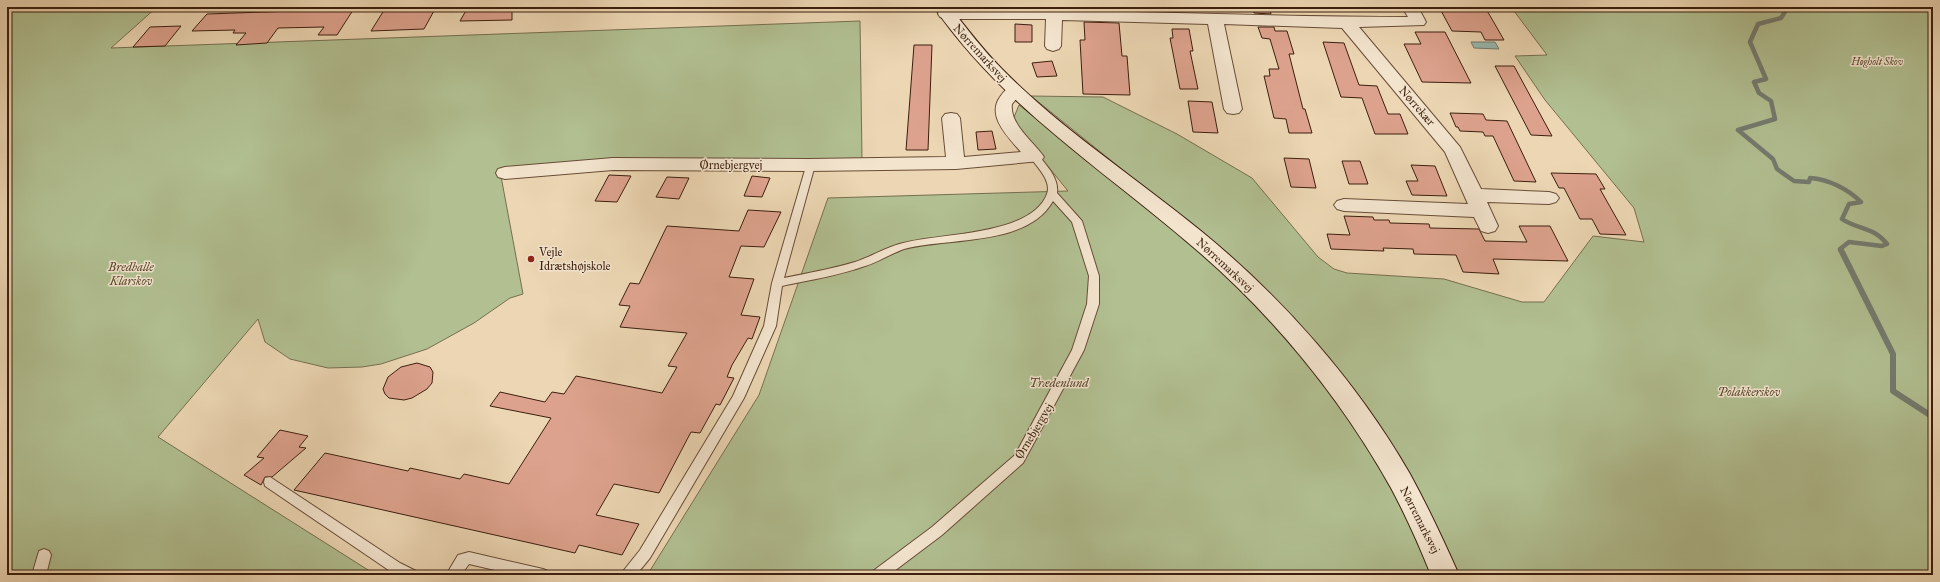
<svg xmlns="http://www.w3.org/2000/svg" width="1940" height="582" viewBox="0 0 1940 582" font-family="'IM FELL Great Primer',serif">
<style>
.green{fill:#b1bf91;stroke:#766f4f}
.water{fill:#99b9b0;stroke:#747b6f}
.lines{fill:none;stroke-linecap:round;stroke-linejoin:round}
.stream-far1{stroke:#747b6f;stroke-width:4.5}
.stream{stroke:#747b6f;stroke-width:6}
.building{fill:#dda28d;stroke:#3c1f0d}
.lane-casing{stroke:#684d36;stroke-width:2}
.street-casing{stroke:#684d36;stroke-width:2}
.secondary-casing{stroke:#3c1f0d;stroke-width:2}
.lane{fill:#f3e4ce;fill-rule:evenodd}
.street{fill:#f3e4ce;fill-rule:evenodd}
.secondary{fill:#f3e4ce;fill-rule:evenodd}
.poi-dot{fill:#8f2418;stroke:#f3e4ce;stroke-width:1.5}
.labels{text-anchor:middle;dominant-baseline:central;stroke-width:3;stroke-linejoin:round;paint-order:stroke}
.far-park-label{font-size:10px;font-style:italic;fill:#59472e;stroke:#f3e4ce}
.street-label{font-size:12px;fill:#3c1f0d;stroke:#f3e4ce}
.poi-label{font-size:12px;fill:#3c1f0d;stroke:#f3e4ce;text-anchor:start}
.park-label{font-size:12px;font-style:italic;fill:#59472e;stroke:#f3e4ce}
</style>
<rect width="100%" height="100%" fill="#ecd6b3"/>
<filter id="stains"><feTurbulence type="fractalNoise" baseFrequency=".005" numOctaves="4"/><feColorMatrix values="0 0 0 0 .2 0 0 0 0 .09 0 0 0 0 .02 0 0 0 .5 -.17"/></filter>
<radialGradient id="worn" r=".72"><stop offset=".6" stop-color="#630" stop-opacity="0"/><stop offset="1" stop-color="#630" stop-opacity=".3"/></radialGradient>
<g class="green">
<path d="M7 7H157L111 48 860 21 862 159 500 171 523 294 510 298 474 323 427 349 381 364 362 367 328 368 290 359 265 342 258 319 158 437 376 575H7Z"/>
<path d="M1511 7H1933V575H1458L1431 518 1211 241 1031 96 1103 97 1177 134 1252 178 1318 257 1334 269 1347 273 1444 279 1522 302H1544L1593 236 1644 242 1634 208 1545 100 1515 56 1547 55Z"/>
<path d="M1019 105 1168 224 1225 273 1283 333 1336 398 1392 483 1435 575H646L651 569 759 395 828 198 1068 191 1012 122Z"/>
</g>
<path class="water" d="M1471 42H1495L1499 49 1474 48Z"/>
<g class="lines">
<path class="stream-far1" d="M1788 7 1781 18 1758 24 1750 42 1766 79 1754 82 1759 93 1771 101 1775 119 1738 130 1773 159 1777 169 1794 181 1809 182 1810 178C1828 179 1848 189 1861 202L1849 204 1842 219C1858 230 1873 226 1887 244L1882 246 1849 242 1840 249 1841 251"/>
<path class="stream" d="M1841 250 1893 354V391L1933 417"/>
</g>
<g class="building">
<path d="M295 7H315L314 9 355 7 337 35H318L324 27 278 28 267 43 236 45 246 33H233L235 30 192 31 207 14 293 11Z"/>
<path d="M386 7H415L413 10 435 9 424 29 371 31Z"/>
<path d="M468 7H512V20L460 21Z"/>
<path d="M1083 7H1117L1118 10 1083 9Z"/>
<path d="M1253 7H1269L1271 14 1254 13Z"/>
<path d="M1439 7H1485L1504 40H1485L1481 32 1452 31Z"/>
<path d="M1084 22 1119 23 1122 56H1127L1130 95 1083 94 1080 40H1085Z"/>
<path d="M1015 24 1032 25V42H1015Z"/>
<path d="M181 26 165 46 133 47 150 27Z"/>
<path d="M1258 27H1274L1275 31H1287L1294 54H1289L1303 109H1305L1312 133H1289L1286 119 1274 118 1264 76H1270L1269 69H1279L1270 39 1262 38Z"/>
<path d="M1172 29H1189L1193 51H1190L1198 89H1180L1170 38H1173Z"/>
<path d="M1415 32H1445L1471 83 1422 82 1404 44H1421Z"/>
<path d="M1323 42 1344 43 1359 85 1377 86 1388 114H1400L1408 134H1375L1362 98 1341 97Z"/>
<path d="M914 45H932L928 150H906Z"/>
<path d="M1052 61 1057 76 1037 77 1032 63Z"/>
<path d="M1495 66H1514L1552 136 1531 135Z"/>
<path d="M1188 101 1212 102 1218 133 1193 132Z"/>
<path d="M1450 113 1483 114 1486 120 1507 121 1536 182 1514 181 1493 136H1485L1483 132 1460 131 1458 127H1456Z"/>
<path d="M992 131 996 149 978 150 976 132Z"/>
<path d="M1284 158 1309 159 1316 188 1291 187Z"/>
<path d="M1342 161H1360L1368 184H1349Z"/>
<path d="M1411 165 1435 166 1447 196 1412 195 1406 181H1418Z"/>
<path d="M1551 173 1596 174 1605 189H1600L1626 235 1600 234 1592 219H1580L1564 188H1559Z"/>
<path d="M609 175 631 176 617 202 595 201Z"/>
<path d="M752 176 770 178 762 197 744 196Z"/>
<path d="M667 177 689 178 679 199 656 197Z"/>
<path d="M748 210 781 212 764 247 741 246 729 277 754 279 741 315 760 317 752 339 748 338 732 365 727 377 734 378 720 405 716 404 700 433 691 432 659 493 614 484 596 515 639 524 622 555 579 545 575 553 294 490 325 453 408 471 410 468 460 479 464 474 509 484 551 418 490 406 500 392 545 402 552 392 564 394 576 376 662 393 677 367 668 366 687 333 620 327 630 306 619 305 630 283 639 284 667 226 739 231Z"/>
<path d="M1344 216 1373 217 1374 220H1389L1390 223 1429 224 1430 228 1479 229 1485 241 1527 242 1519 226H1550L1568 261 1493 259 1499 274 1463 272 1456 255 1414 254 1413 249 1383 248 1384 251 1331 249 1327 234 1350 235Z"/>
<path d="M417 363 430 367 433 372 432 383 427 389 412 398 404 400 389 398 385 394 383 389 388 377 401 367Z"/>
<path d="M280 430 308 436 299 447 306 448 272 477H265L261 485 244 475 264 458 257 457Z"/>
</g>
<g class="lines">
<g class="lane-casing">
<g id="lane">
<path d="M1035 154 1038 155C1047 166 1059 178 1057 193L1082 221 1099 276V304L1084 350 1023 463 942 535 889 575H871L873 571 932 527 1015 455 1072 350 1087 304 1089 276 1072 222 1053 201C1027 247 948 237 904 249 890 254 877 263 862 267 836 276 809 280 782 286L776 326 744 398 650 558 636 575H620L640 550 733 396 764 326 772 283 807 163 810 162 815 165 784 278C808 273 832 269 855 262 871 257 886 247 903 243 940 233 1031 236 1047 194 1052 181 1037 167 1030 157Z"/>
<path d="M270 477 400 563 416 571 418 575H397L390 571 265 486 264 482 265 478Z"/>
<path d="M44 549 49 551 51 555 46 575H32L39 551Z"/>
<path d="M469 552 543 569 548 571 550 575H516L469 564 461 575H446L458 555Z"/>
</g>
</g>
<g class="street-casing">
<g id="street">
<path d="M1402 7H1418L1426 22 1424 25 1359 27 1460 147 1481 189 1549 192 1556 194 1559 198 1556 202 1549 204 1487 202 1498 226 1495 231 1488 233 1481 231 1474 217 1344 211 1337 209 1334 205 1337 201 1344 199 1468 204 1445 152 1342 28 1224 24 1242 109 1239 113 1233 114 1227 113 1224 109 1208 24 1062 20 1061 46 1059 49 1053 51 1047 49 1045 46 1046 19H946L940 17 938 14 940 11 946 9C1100 9 1254 17 1408 17Z"/>
<path d="M1014 86 1020 87 1023 91 1012 104C1009 124 1034 142 1044 157L1041 161 956 169 810 171 613 170 505 179 498 177 496 173 498 169 505 167 613 158 810 159 946 157 942 118 945 114 951 113 957 114 960 118 964 157 1021 152C1009 138 986 116 1000 97 1004 91 1007 88 1014 86Z"/>
</g>
</g>
<g class="secondary-casing">
<path id="secondary" d="M934 7H950C967 29 983 50 1002 69 1062 130 1135 177 1201 231 1283 298 1357 382 1410 474 1428 507 1444 541 1459 575H1431C1419 545 1406 516 1391 488 1339 395 1268 309 1186 241 1098 166 1001 104 934 7Z"/>
</g>
<use href="#lane" class="lane"/>
<use href="#street" class="street"/>
<use href="#secondary" class="secondary"/>
</g>
<circle class="poi-dot" cx="531" cy="259" r="4"/>
<g class="labels">
<g class="far-park-label">
<text x="1877" y="62">Høgholt Skov</text>
</g>
<g class="street-label">
<text transform="translate(980 53) rotate(48)">Nørremarksvej</text>
<text transform="translate(1417 106) rotate(49)">Nørrekær</text>
<text x="731" y="165">Ørnebjergvej</text>
<text transform="translate(1225 265) rotate(43)">Nørremarksvej</text>
<text transform="translate(1034 431) rotate(-59)">Ørnebjergvej</text>
<text transform="translate(1420 520) rotate(63)">Nørremarksvej</text>
</g>
<g class="poi-label">
<text x="539" y="252">Vejle<tspan x="539" dy="14">Idrætshøjskole</tspan></text>
</g>
<g class="park-label">
<text x="131" y="267">Bredballe<tspan x="131" dy="14">Klarskov</tspan></text>
<text x="1059" y="383">Trædenlund</text>
<text x="1749" y="392">Polakkerskov</text>
</g>
</g>
<rect width="1940" height="582" fill="none" stroke="#ecd6b3" stroke-width="24"/>
<rect x="8" y="8" width="1924" height="566" fill="none" stroke="#3c1f0d" stroke-width="2"/>
<rect x="12" y="12" width="1916" height="558" fill="none" stroke="#3c1f0d"/>
<rect width="100%" height="100%" filter="url(#stains)"/>
<rect width="100%" height="100%" fill="url(#worn)"/>
</svg>
